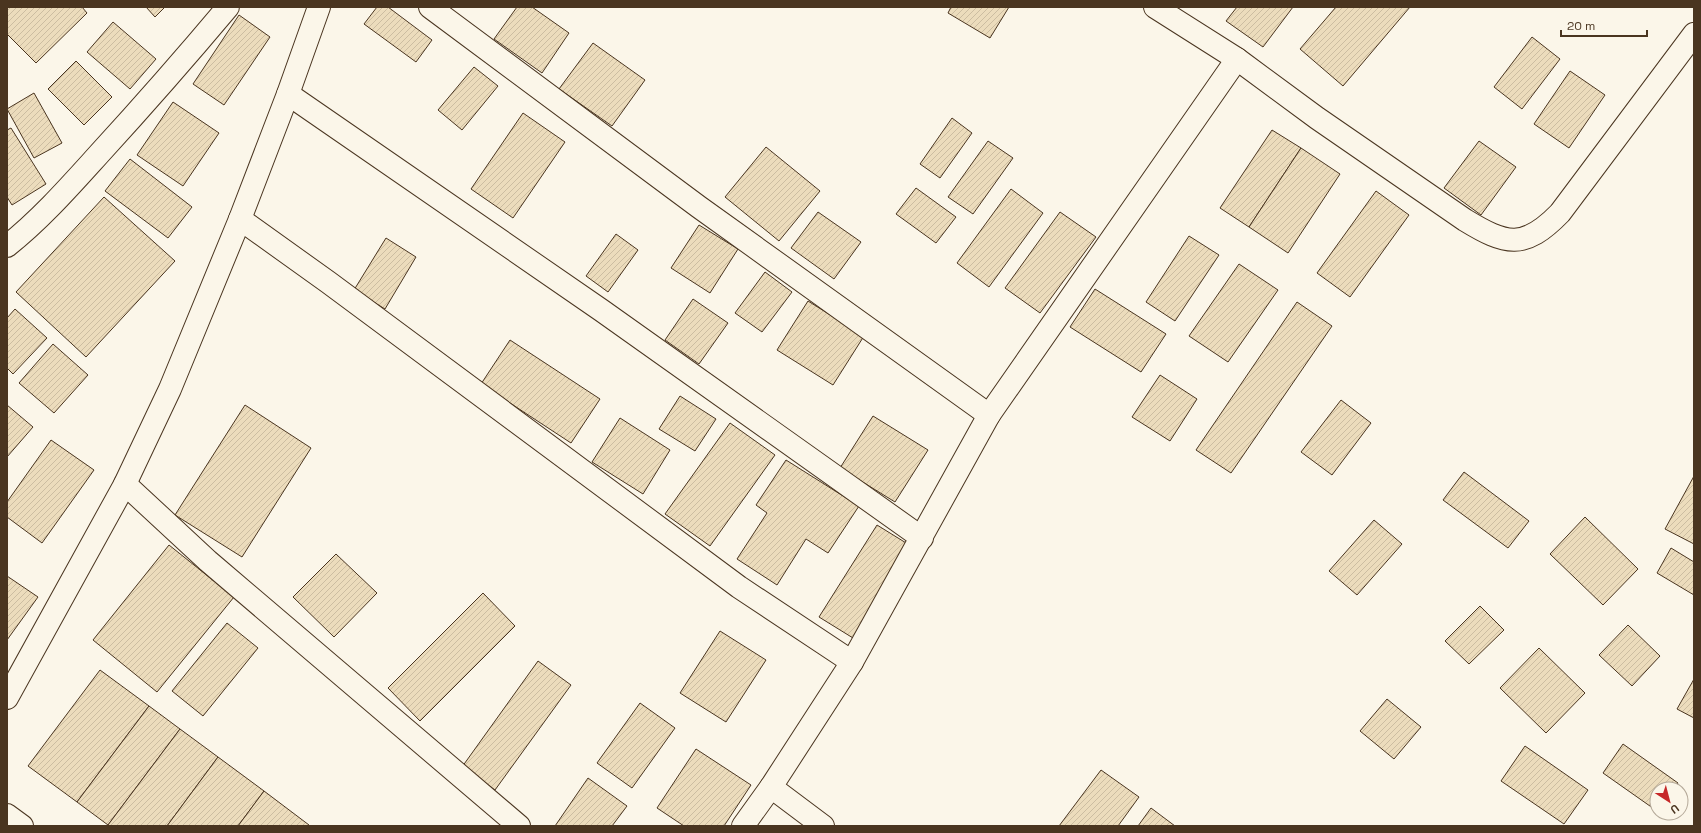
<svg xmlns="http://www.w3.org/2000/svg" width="1701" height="833" viewBox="0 0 1701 833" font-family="'Space Grotesk',sans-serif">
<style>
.building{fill:url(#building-hatch);stroke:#4a3520}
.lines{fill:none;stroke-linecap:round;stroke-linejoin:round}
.minor-casing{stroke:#4a3520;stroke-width:24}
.tertiary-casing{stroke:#4a3520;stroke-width:24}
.minor{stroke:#fbf6e9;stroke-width:22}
.tertiary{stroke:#fbf6e9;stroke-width:22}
</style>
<defs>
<pattern id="building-hatch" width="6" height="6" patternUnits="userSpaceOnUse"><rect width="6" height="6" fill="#ecdcbc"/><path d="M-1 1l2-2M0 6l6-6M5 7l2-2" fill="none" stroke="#ccbda1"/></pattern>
</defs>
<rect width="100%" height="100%" fill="#fbf6e9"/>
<g class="building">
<path d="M7 7H82L87 13 36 63 7 34Z"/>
<path d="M146 7H165L155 17Z"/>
<path d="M377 7H388L432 40 416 62 364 24Z"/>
<path d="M517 7H532L569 33 542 73 494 39Z"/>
<path d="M951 7H1009L990 38 948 13Z"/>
<path d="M1237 7H1293L1263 47 1226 21Z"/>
<path d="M1336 7H1410L1343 86 1300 49Z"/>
<path d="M239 15 270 37 224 105 193 84Z"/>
<path d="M113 22 156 59 130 89 87 52Z"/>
<path d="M1532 37 1560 59 1522 109 1494 87Z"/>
<path d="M593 43 645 80 612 126 559 89Z"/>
<path d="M76 61 112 97 84 125 48 89Z"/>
<path d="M474 67 498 86 462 130 438 110Z"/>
<path d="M1570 71 1605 95 1569 148 1534 124Z"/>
<path d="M34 93 62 143 34 158 7 109Z"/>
<path d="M173 102 219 133 183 186 137 155Z"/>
<path d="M523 113 565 142 513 218 471 189Z"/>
<path d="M952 118 972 133 940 178 920 164Z"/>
<path d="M11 128 46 184 12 205 7 197V130Z"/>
<path d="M1272 130 1301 148 1249 227 1220 208Z"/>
<path d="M988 141 1013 158 973 214 948 197Z"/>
<path d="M1479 141 1516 167 1481 215 1444 188Z"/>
<path d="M766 147 820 191 779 241 725 197Z"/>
<path d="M1301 148 1340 174 1288 253 1249 227Z"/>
<path d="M130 159 192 207 168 238 105 191Z"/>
<path d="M916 188 956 217 936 243 896 214Z"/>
<path d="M1011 189 1043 213 989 287 957 263Z"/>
<path d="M1376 191 1409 215 1350 297 1317 273Z"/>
<path d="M104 197 175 261 86 357 16 292Z"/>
<path d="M818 212 861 242 834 279 791 248Z"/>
<path d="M1060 212 1096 237 1040 313 1005 288Z"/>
<path d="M699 225 738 249 710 293 671 268Z"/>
<path d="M616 234 638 250 608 292 586 276Z"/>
<path d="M1189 236 1219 255 1175 321 1146 302Z"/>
<path d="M386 238 416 257 385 309 354 290Z"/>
<path d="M1239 264 1278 290 1228 362 1189 336Z"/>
<path d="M765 272 792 292 762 332 735 313Z"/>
<path d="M1095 289 1166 334 1141 372 1070 327Z"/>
<path d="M693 299 728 323 699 364 665 340Z"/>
<path d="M808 301 864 336 833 385 777 350Z"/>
<path d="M1297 302 1332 326 1231 473 1196 450Z"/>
<path d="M15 309 47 338 13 374 7 368V318Z"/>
<path d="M510 340 600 399 571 443 481 384Z"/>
<path d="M53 344 88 375 54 413 19 383Z"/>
<path d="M1160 375 1197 399 1170 441 1132 417Z"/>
<path d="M680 396 716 419 695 451 659 429Z"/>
<path d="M1341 400 1371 423 1332 475 1301 452Z"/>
<path d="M7 405 33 427 7 457Z"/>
<path d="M245 405 311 448 242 557 175 515Z"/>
<path d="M873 416 928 450 895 502 840 468Z"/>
<path d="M620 418 670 450 643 494 592 462Z"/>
<path d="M730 423 775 455 710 546 665 514Z"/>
<path d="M51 440 94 470 42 543 7 517V502Z"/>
<path d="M786 460 859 506 828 553 806 539 777 585 737 559 767 513 756 505Z"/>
<path d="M1464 472 1529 521 1508 548 1443 500Z"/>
<path d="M1694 476V544L1665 529Z"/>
<path d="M1585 517 1638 569 1603 605 1550 554Z"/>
<path d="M1374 520 1402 544 1357 595 1329 571Z"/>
<path d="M877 525 911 546 853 638 819 617Z"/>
<path d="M169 545 234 597 157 692 93 640Z"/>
<path d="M1671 548 1694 562V595L1657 573Z"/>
<path d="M336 554 377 593 334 637 293 597Z"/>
<path d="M7 576 38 597 7 640Z"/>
<path d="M483 593 515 626 420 721 388 688Z"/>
<path d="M1480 606 1504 630 1469 664 1445 641Z"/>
<path d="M227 623 258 648 203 716 172 691Z"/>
<path d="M1628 625 1660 656 1632 686 1599 655Z"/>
<path d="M720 631 766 660 726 722 680 693Z"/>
<path d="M1539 648 1585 693 1546 733 1500 688Z"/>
<path d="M538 661 571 685 495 790 462 767Z"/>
<path d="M100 670 149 706 77 802 28 766Z"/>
<path d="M1694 679V718L1677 709Z"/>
<path d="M1387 699 1421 727 1394 759 1360 731Z"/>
<path d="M640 703 675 728 632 788 597 763Z"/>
<path d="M149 706 180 729 108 825 77 802Z"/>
<path d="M180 729 218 757 167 826H109L108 825Z"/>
<path d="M1623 744 1678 783 1674 789H1657V811L1603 773Z"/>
<path d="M1525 746 1588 790 1564 824 1501 781Z"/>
<path d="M696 749 751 785 724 826H684L657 808Z"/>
<path d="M218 757 264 791 238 826H167Z"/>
<path d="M1101 770 1139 797 1118 826H1059Z"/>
<path d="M588 778 627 806 612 826H555Z"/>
<path d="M264 791 309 825 308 826H238Z"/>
<path d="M1151 808 1175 826H1138Z"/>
</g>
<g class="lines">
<g class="minor-casing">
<g id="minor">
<path d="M430 7 699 207 989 415"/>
<path d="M1155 7 1237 59 1317 118 1465 220C1506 245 1524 250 1560 213L1694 34"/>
<path d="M288 94 601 310 922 538"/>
<path d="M240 219 328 282 739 587 852 662"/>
<path d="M7 246C41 219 70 186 99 154 143 106 186 57 228 7"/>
<path d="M125 484 208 561 519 826"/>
<path d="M771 787 823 826"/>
<path d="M7 815 22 826"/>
<path d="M743 826 771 787 852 662 989 415 1237 59"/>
</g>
</g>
<g class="tertiary-casing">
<path id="tertiary" d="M7 698 125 484 170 389 240 219 288 94 319 7"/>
</g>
<use href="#minor" class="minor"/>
<use href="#tertiary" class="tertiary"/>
</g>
<rect width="1701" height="833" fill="none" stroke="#4a3520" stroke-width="16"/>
<g transform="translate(1669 801) rotate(144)"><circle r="19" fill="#fbf6e9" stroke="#b4a999"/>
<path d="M0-3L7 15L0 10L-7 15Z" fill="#c62828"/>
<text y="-6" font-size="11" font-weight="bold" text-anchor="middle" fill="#4a3520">U</text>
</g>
<path d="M1561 30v6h86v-6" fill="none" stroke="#4a3520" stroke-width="2"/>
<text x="1567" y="30" font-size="12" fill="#4a3520" stroke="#fbf6e9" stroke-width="3" paint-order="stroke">20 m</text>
</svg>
